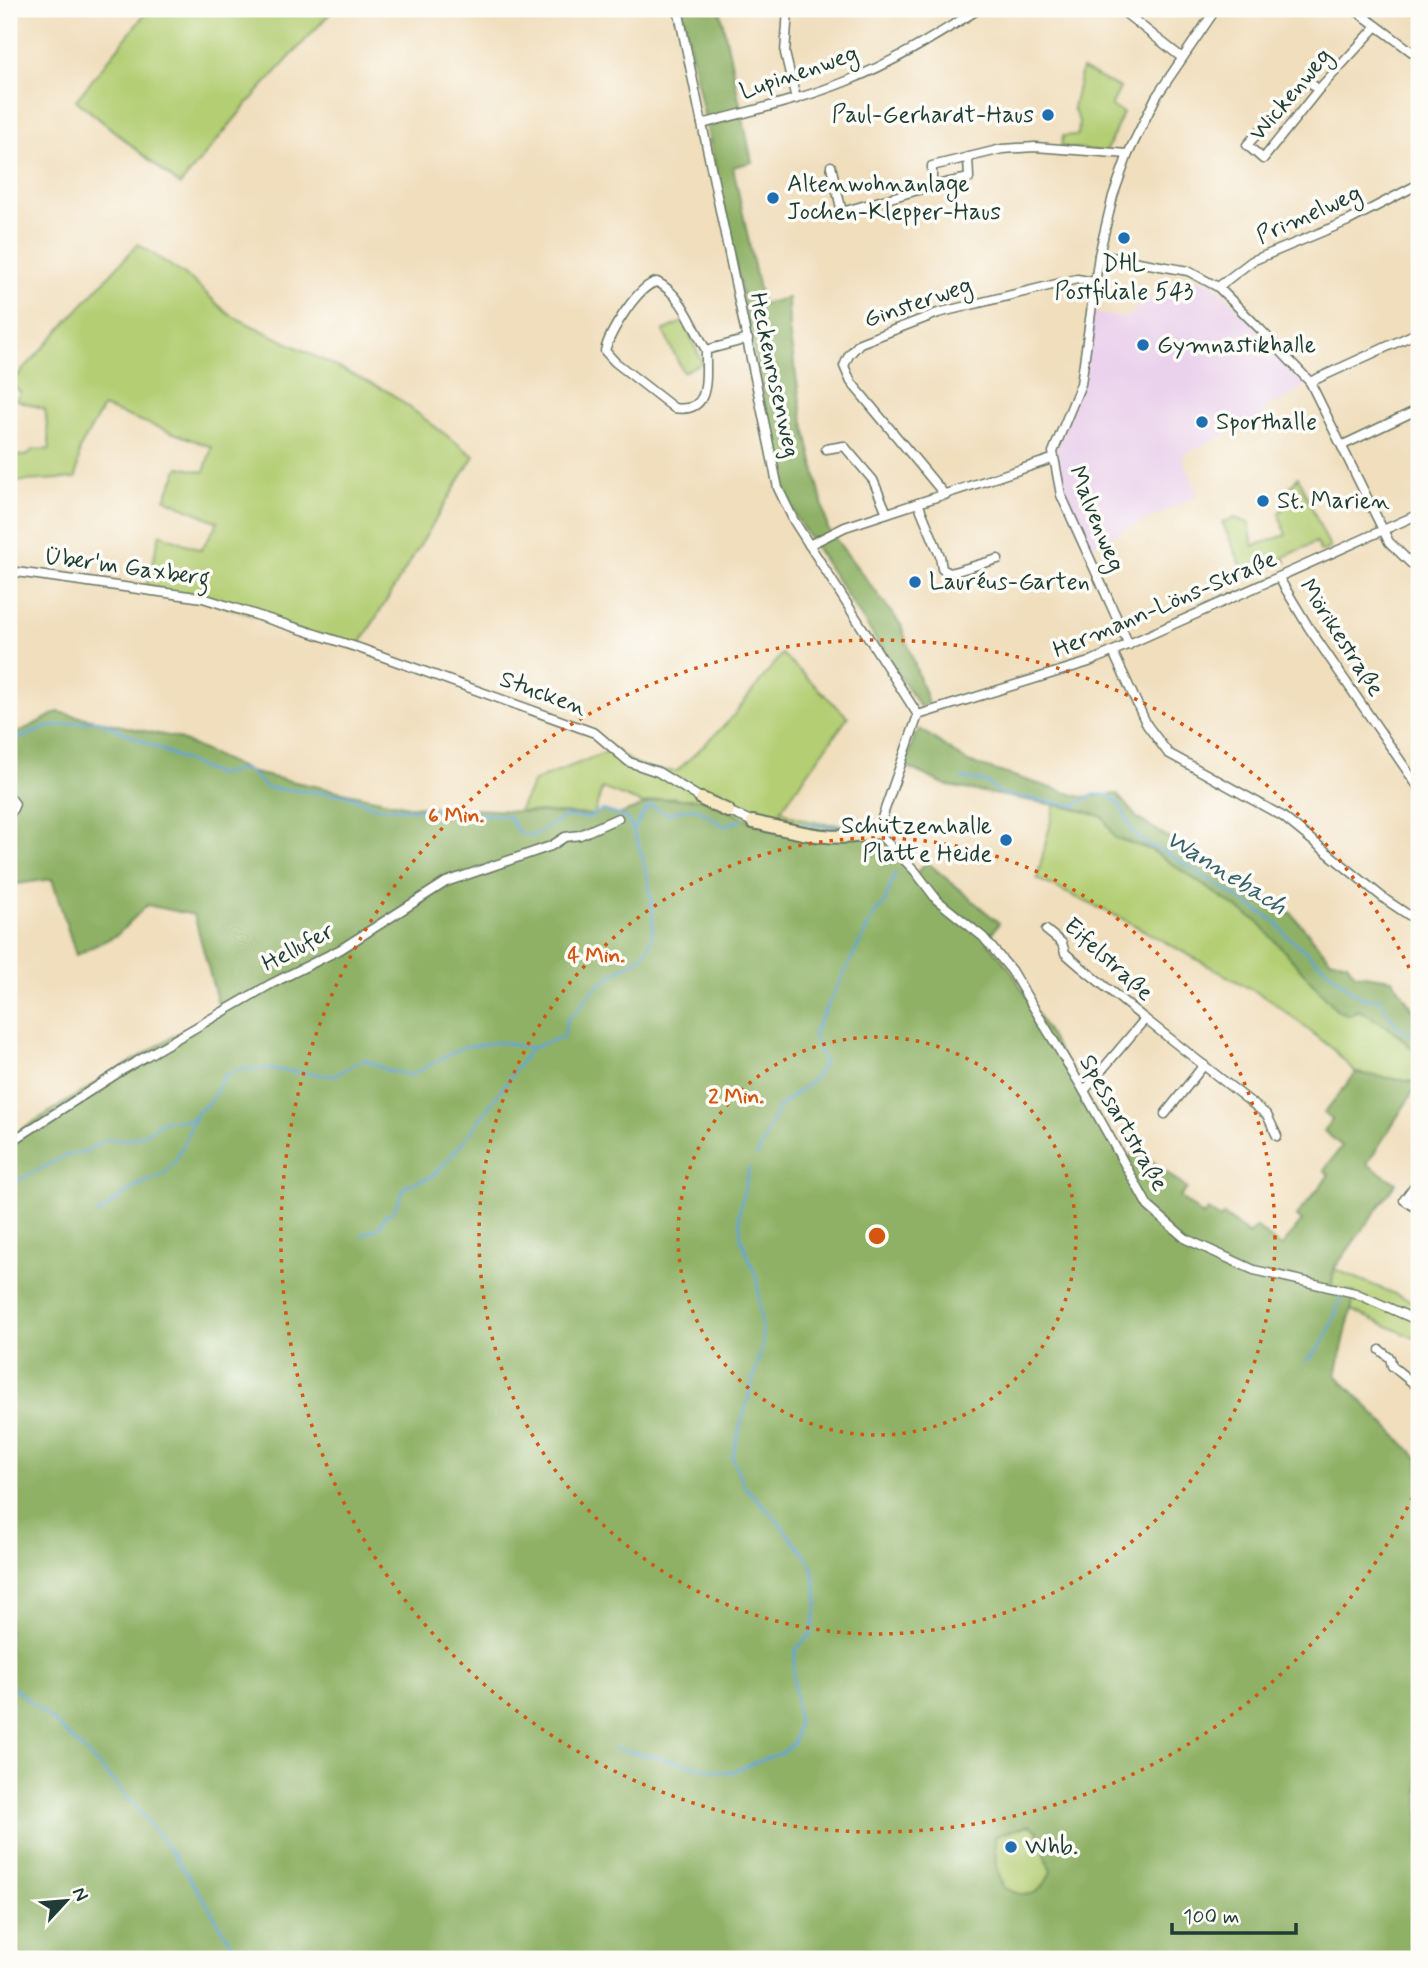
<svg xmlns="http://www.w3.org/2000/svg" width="1428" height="1968" viewBox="0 0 1428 1968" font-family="Mynerve,sans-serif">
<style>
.built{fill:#ead1ec}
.green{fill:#b3ce73;stroke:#698654;stroke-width:2}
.forest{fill:#8eb165;stroke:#56774c;stroke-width:2;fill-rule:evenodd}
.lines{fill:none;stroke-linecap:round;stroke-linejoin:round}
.stream{stroke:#63a5d7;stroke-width:2.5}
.street-casing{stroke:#687564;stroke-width:11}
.secondary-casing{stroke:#687564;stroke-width:16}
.street{stroke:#fff;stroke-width:8}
.secondary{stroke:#f7e8c3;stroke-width:12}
.ring{fill:none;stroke:#d45610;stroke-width:3.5;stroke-dasharray:3.5 7}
.poi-dot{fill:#1f6fb2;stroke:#fdfcf7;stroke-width:2.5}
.labels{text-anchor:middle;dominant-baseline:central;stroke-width:7;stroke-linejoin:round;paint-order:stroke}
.street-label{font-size:24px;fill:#1f3d34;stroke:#fdfcf7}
.poi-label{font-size:24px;fill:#1f3d34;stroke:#fdfcf7;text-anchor:start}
.water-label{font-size:26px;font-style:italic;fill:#37616d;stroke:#fdfcf7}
.centre{fill:#d45610;stroke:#fdfcf7;stroke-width:3.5}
.ring-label{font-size:21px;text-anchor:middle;font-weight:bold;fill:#d45610;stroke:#fdfcf7;stroke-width:7;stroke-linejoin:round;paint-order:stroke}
</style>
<rect width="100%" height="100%" fill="#fdfcf7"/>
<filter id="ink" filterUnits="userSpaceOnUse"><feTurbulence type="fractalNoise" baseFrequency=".0143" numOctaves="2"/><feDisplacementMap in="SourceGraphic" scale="14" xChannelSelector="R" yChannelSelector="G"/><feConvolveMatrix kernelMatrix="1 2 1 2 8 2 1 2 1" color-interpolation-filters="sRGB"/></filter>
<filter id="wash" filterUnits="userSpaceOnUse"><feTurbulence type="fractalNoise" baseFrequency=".00686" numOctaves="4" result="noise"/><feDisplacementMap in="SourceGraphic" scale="28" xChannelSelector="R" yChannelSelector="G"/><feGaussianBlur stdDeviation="1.57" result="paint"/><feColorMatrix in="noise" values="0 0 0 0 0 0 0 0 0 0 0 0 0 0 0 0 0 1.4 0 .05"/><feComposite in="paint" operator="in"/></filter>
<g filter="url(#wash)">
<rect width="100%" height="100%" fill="#f0debc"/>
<path class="built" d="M1204 279 1218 287 1310 382 1285 400 1268 406 1263 417 1182 455 1198 495 1085 549 1061 495 1052 459 1073 406 1091 313 1128 318 1143 300Z"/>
<g class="green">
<path d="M149 9H334L247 104 180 185 76 100Z"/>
<path d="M1082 69 1120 88 1111 106 1123 113 1106 152 1061 147 1063 136 1078 135 1079 121 1073 108Z"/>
<path d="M138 244 192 280 228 314 389 392 474 456 357 649 202 599 145 591 160 534 201 550 218 522 165 499 179 467 204 472 212 447 103 407 80 448 76 478 9 482V455L26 456 33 450 50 449 45 409 16 400 20 392 11 383Z"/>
<path d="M684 321 702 363 683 372 663 331Z"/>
<path d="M1298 477 1330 548 1321 552 1316 542 1284 557 1286 562 1246 576 1222 522 1235 518 1249 523 1253 546 1286 535 1279 513 1288 502 1282 497Z"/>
<path d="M782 654 848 717 781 810C805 825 836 825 863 826V831L856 835 753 822 673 797 643 804 602 788 594 815 519 811 534 781 614 749C633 765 652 772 677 771L728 722Z"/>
<path d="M1055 804 1103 817 1116 838 1151 850 1258 922 1338 1011C1372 1007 1397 1033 1419 1056V1083L1356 1073 1333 1049 1269 999 1127 921 1037 879Z"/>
<path d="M1334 1269 1419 1304V1340L1351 1310 1354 1293 1331 1288Z"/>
<path d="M1029 1825 1037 1830 1051 1871C1041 1898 1026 1900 1003 1887L996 1864 995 1836Z"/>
</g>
<g class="forest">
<path d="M682 9H720L752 162 733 167 762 304 788 298 789 331 802 414 828 529 901 625 928 703 920 707 797 519 782 487Z"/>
<path d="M58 712 177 738 253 773 408 806 594 815 603 810 619 815 659 799H702L753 822 814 836 877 832 915 874 927 862 999 923 987 941 1011 970 1124 1161 1138 1150 1187 1189 1180 1197 1203 1216 1208 1210 1220 1219 1224 1215 1249 1235 1256 1227 1281 1247 1302 1221 1296 1216 1329 1175 1324 1170 1342 1146 1324 1131 1332 1120 1324 1113 1356 1073 1419 1083 1367 1164 1396 1183 1334 1269 1331 1287 1355 1293 1336 1375 1419 1459V1959H9V1137L219 1008 194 915 147 905 117 935 76 955 52 879 9 885V737ZM1029 1825 1037 1830 1051 1871C1041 1897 1026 1900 1003 1887L996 1864 995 1836Z"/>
<path d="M920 729 968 762 1081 797 1117 794 1137 818 1291 913 1330 959 1347 963 1355 974 1392 979 1419 1018V1056L1397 1033 1358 1009 1350 1015 1338 1011 1258 922 1151 850 1115 838 1103 817 1083 810 948 786 905 766 915 735Z"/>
</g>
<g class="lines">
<g class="stream">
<path d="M9 742 48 727 97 720 217 775 246 769 267 788 348 795 374 807 508 816 519 833 533 836 565 816 587 818 603 810 626 818 633 830 646 809 653 806 669 814C701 801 697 811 724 826L741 820"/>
<path d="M962 778 986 782 1001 794 1075 806 1094 794 1109 795 1120 805 1133 832 1146 844 1170 855 1276 922 1286 935 1357 995 1366 999 1380 998C1390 1017 1397 1033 1419 1036"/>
<path d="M786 823 864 829"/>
<path d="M757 1156 778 1108 814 1079 824 1062 813 1034 875 913 884 904 895 873"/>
<path d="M9 1180 17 1181 65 1156 84 1152 108 1139 126 1140 143 1135 163 1121 190 1120 212 1099 224 1076 242 1069H268L334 1076 364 1059 389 1071 411 1075 463 1047 499 1042 531 1048 563 1037 568 1017C580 1010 581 1004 589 994 591 991 605 981 610 977 619 968 632 965 642 956 666 934 644 857 633 830"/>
<path d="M97 1215 134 1187 164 1174 176 1160 196 1115"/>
<path d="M362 1235 379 1228 385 1216 394 1211 405 1186 431 1177 443 1165 468 1136 531 1048"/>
<path d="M1306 1361C1329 1344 1333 1317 1343 1292"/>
<path d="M9 1684C104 1759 181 1854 240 1959"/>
<path d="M613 1748 728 1773 783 1752 793 1744 798 1723 793 1673 796 1649 811 1634 818 1601 812 1564 771 1513 745 1487 732 1457 763 1344 757 1279 741 1238 739 1213 749 1168"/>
</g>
</g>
</g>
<g filter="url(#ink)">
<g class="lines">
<g class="street-casing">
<g id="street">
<path d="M678 9 778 488 794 521 918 715"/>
<path d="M788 9 785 53 796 99"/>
<path d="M1120 9 1181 57"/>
<path d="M1354 9 1419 57"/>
<path d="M1318 90 1307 79 1247 145 1263 159 1318 90 1377 26"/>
<path d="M702 124C750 111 800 100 847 81 893 63 937 35 979 9"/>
<path d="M831 166 842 212 932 186V166L1002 149 1035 147 1128 154"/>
<path d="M932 186 969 178 968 157"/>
<path d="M1099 255 1188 271 1218 287 1261 330 1310 382 1389 542 1419 571"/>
<path d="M1218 287 1252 261 1348 221 1419 184"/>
<path d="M706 350C705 376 713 414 674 408L615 362 605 351C609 333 639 284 657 282 682 294 693 327 706 350L748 339"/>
<path d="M1310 382 1419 332"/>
<path d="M1343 445 1419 409"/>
<path d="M826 449 844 446 873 480 887 513"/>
<path d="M945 495 851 382 844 366 849 355 860 343 938 313 1077 279 1094 282"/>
<path d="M918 503 940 556 942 569 950 573 998 559"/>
<path d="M1419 514 1089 662 918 715 877 832 915 871 937 900 983 937 1011 970 1084 1091 1148 1206 1186 1239 1254 1270 1355 1293 1419 1321"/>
<path d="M809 545 845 527 1052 459"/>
<path d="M9 571 203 598 359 648 595 733 629 762 658 772 702 799"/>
<path d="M1279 578 1309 628 1419 788"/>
<path d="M1129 645 1061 495 1053 452 1081 384 1099 255 1113 196 1128 154 1156 97 1216 9"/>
<path d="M1113 652 1147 725 1168 753 1282 816 1386 900 1419 922"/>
<path d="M9 796 15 804 9 817"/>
<path d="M728 811 753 822"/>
<path d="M1046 930 1062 943 1065 953 1081 967 1145 1019"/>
<path d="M1084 1091 1145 1019 1267 1115 1277 1136"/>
<path d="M1165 1114 1204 1065"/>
<path d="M9 1143 124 1069 271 984 341 949 446 882 551 846 565 837 580 835 618 818"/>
<path d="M1419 1193 1413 1188 1404 1200 1419 1210"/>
<path d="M1380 1350 1390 1358 1392 1366 1419 1388"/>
</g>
</g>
<g class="secondary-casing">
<g id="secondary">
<path d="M702 799 728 811"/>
<path d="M753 822C794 831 835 844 877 832"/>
</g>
</g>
<use href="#street" class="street"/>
<use href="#secondary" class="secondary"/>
</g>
</g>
<g class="ring">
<circle cx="877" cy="1236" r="199"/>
<circle cx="877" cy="1236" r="398"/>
<path d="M1417 1488A596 596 0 1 1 1417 984"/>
</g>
<g class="poi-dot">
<circle cx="1048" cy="115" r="7"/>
<circle cx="773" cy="198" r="7"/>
<circle cx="1124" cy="238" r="7"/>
<circle cx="1143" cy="345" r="7"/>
<circle cx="1202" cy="422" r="7"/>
<circle cx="1263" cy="501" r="7"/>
<circle cx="915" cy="582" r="7"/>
<circle cx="1006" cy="840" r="7"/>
<circle cx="1011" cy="1847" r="7"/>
</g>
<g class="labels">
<g class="street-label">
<text transform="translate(799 73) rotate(-19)">Lupinenweg</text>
<text transform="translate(1291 95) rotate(-50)">Wickenweg</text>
<text transform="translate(1309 215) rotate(-24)">Primelweg</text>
<text transform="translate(918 303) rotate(-19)">Ginsterweg</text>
<text transform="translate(774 375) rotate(78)">Heckenrosenweg</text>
<text transform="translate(1096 519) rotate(68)">Malvenweg</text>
<text transform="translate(127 568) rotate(8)">Über'm Gaxberg</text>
<text transform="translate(1165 605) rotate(-23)">Hermann-Löns-Straße</text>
<text transform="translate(1341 638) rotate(57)">Mörikestraße</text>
<text transform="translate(543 694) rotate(20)">Stucken</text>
<text transform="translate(298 948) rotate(-28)">Hellufer</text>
<text transform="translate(1108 960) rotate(42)">Eifelstraße</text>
<text transform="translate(1123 1123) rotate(60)">Spessartstraße</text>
</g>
<g class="poi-label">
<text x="1034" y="115" text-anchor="end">Paul-Gerhardt-Haus</text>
<text x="787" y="184">Altenwohnanlage<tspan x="787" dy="28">Jochen-Klepper-Haus</tspan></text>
<text x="1124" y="264" text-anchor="middle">DHL<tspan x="1124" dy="28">Postfiliale 543</tspan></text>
<text x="1157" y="345">Gymnastikhalle</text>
<text x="1216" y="422">Sporthalle</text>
<text x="1277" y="501">St. Marien</text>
<text x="929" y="582">Lauréus-Garten</text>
<text x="992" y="826" text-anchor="end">Schützenhalle<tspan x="992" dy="28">Platte Heide</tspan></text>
<text x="1025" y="1847">Whb.</text>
</g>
<g class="water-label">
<text transform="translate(1226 873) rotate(32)">Wannebach</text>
</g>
</g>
<circle cx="877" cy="1236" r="10" class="centre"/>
<g class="ring-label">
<text x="456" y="822">6 Min.</text>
<text x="596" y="962">4 Min.</text>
<text x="736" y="1103">2 Min.</text>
</g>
<rect width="1428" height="1968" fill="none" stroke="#fdfcf7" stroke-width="35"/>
<g transform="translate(66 1901) rotate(64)" stroke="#fdfcf7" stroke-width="5" paint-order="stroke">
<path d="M0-5L12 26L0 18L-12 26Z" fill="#1f3d34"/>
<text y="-10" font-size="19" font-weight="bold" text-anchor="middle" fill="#1f3d34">N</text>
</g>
<path d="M1172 1923v10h124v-10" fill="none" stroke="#1f3d34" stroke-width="3.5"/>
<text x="1183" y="1923" font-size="21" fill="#1f3d34" stroke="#fdfcf7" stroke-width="5" paint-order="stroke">100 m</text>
</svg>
